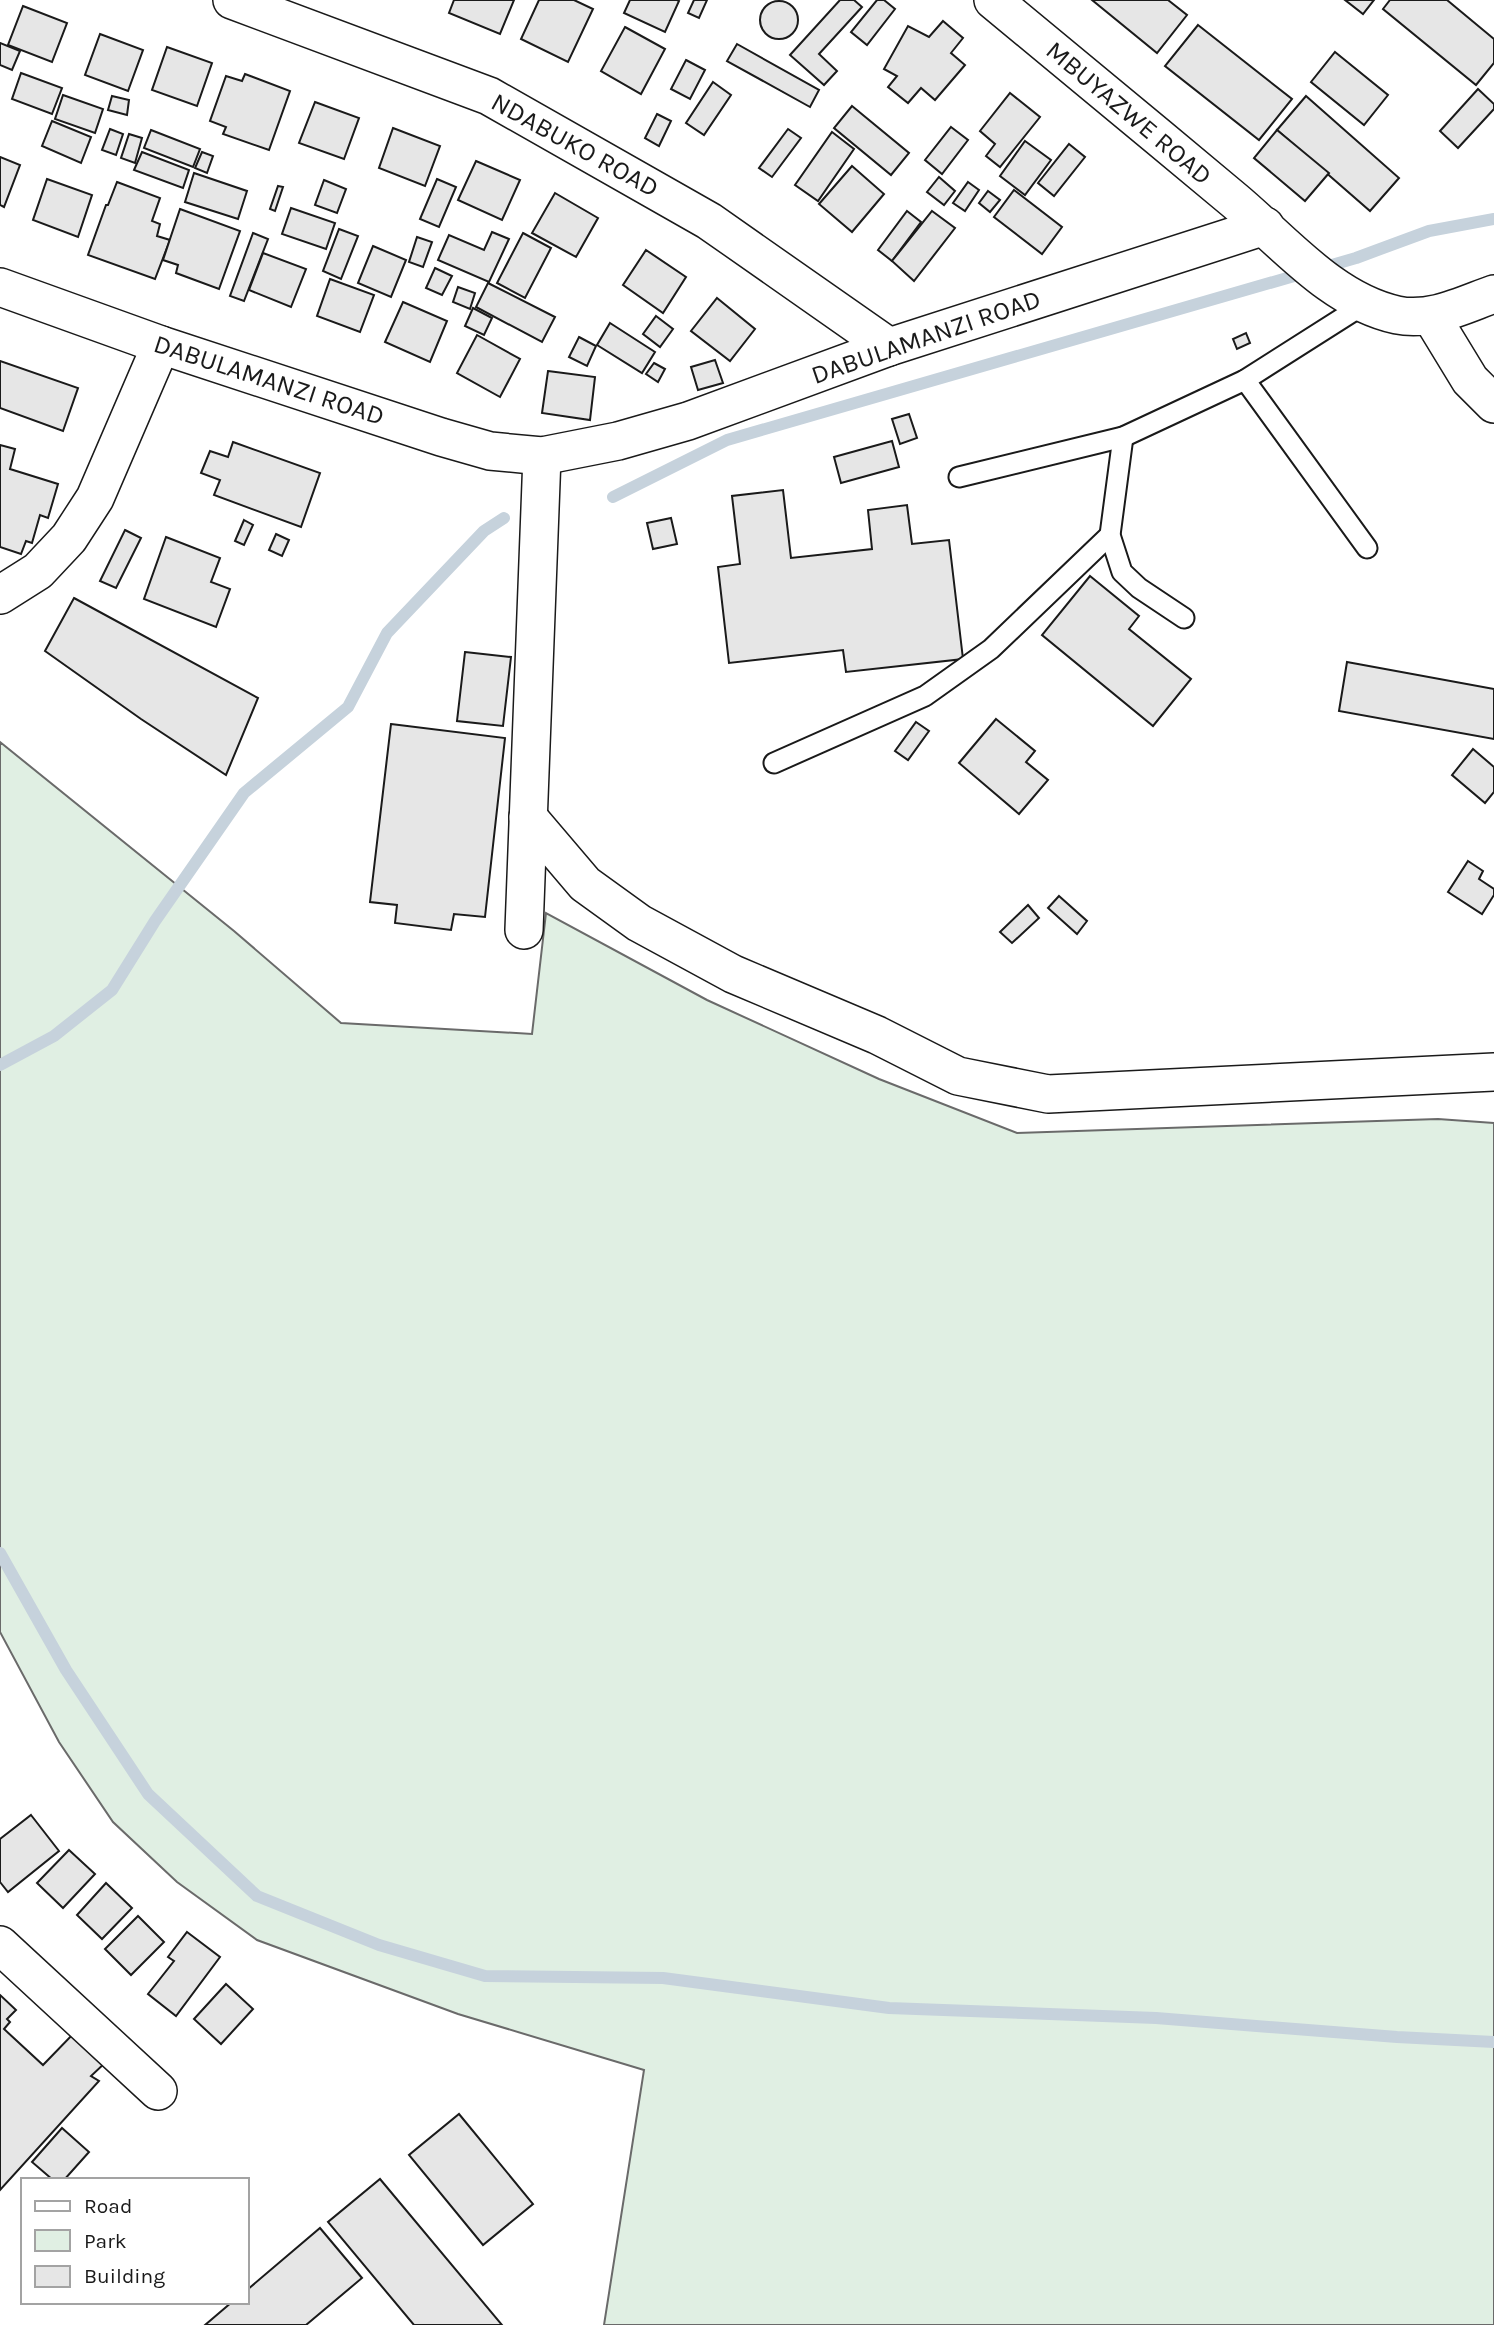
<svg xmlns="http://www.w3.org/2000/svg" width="1494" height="2325" viewBox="0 0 1494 2325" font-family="Karla,sans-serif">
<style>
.green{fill:#e0efe3;stroke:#6a6a6a;stroke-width:2}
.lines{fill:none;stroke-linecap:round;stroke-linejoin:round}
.stream{stroke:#c6d2dc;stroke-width:12}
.building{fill:#e6e6e6;stroke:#1a1a1a;stroke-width:2}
.service-casing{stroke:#1a1a1a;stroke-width:23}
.minor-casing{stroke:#1a1a1a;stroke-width:40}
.service{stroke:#fff;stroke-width:19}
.minor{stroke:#fff;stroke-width:37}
.labels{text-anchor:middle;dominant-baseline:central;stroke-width:5;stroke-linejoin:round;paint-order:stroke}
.street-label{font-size:26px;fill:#1a1a1a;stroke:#fff}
</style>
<rect width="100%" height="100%" fill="#fff"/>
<path class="green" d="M0 742 234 931 341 1023 532 1034 546 913 707 1000 879 1079 1017 1133 1438 1119 1494 1123V2325H604L644 2070 458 2014 257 1940 177 1882 113 1822 59 1742 0 1632Z"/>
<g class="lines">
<g class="stream">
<path d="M613 497 727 440 1356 258 1429 231 1494 219"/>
<path d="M0 1065 54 1036 112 990 155 921 244 793 348 707 387 633 484 531 504 518"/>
<path d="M0 1553 66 1670 148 1794 257 1896 379 1945 485 1976 663 1978 889 2008 1156 2018 1397 2037 1494 2042"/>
</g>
</g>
<g class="building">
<path d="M454 0H514L500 34 449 13Z"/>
<path d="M539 0H574L593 9 568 62 521 39Z"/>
<path d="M630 0H677L679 1 665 32 624 13Z"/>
<path d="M694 0H707L699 18 688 13Z"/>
<path d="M840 0H854L862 7 819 54 837 71 824 85 790 55Z"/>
<path d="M877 0H884L895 9 867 45 851 32Z"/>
<path d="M1092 0H1168L1187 15 1157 53Z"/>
<path d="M1345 0H1374L1363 14Z"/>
<path d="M1390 0H1447L1494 39V63L1476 85 1383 9Z"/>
<circle cx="779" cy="20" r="19"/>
<path d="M23 6 67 23 52 62 8 45Z"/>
<path d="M943 21 963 38 951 53 965 65 935 100 921 88 908 103 888 87 897 76 884 69 908 26 929 37Z"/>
<path d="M1198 25 1292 99 1259 140 1165 66Z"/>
<path d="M625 27 665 49 641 94 601 71Z"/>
<path d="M100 34 143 50 128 91 85 75Z"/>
<path d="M0 43 20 51 12 70 0 65Z"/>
<path d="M737 44 819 90 810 107 727 61Z"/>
<path d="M167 47 212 63 197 106 152 90Z"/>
<path d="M1335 52 1388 95 1364 125 1311 82Z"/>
<path d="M686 60 705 70 690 99 671 89Z"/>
<path d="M21 73 62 88 52 114 12 99Z"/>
<path d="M245 74 290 91 269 150 223 134 226 127 210 121 226 76 242 81Z"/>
<path d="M713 82 731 95 704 135 686 123Z"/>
<path d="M1478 89 1494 104V109L1458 148 1440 131Z"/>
<path d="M1010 93 1040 117 1000 167 986 156 995 144 980 131Z"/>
<path d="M63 95 103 109 95 133 55 119Z"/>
<path d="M112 96 129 100 127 115 108 110Z"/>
<path d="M1306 96 1399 178 1370 211 1277 130Z"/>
<path d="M315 102 359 118 344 159 299 143Z"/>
<path d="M852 106 909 153 891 175 834 128Z"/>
<path d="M657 114 671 121 659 146 645 138Z"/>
<path d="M52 121 91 137 81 163 42 146Z"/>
<path d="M951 127 968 140 942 174 925 160Z"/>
<path d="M393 128 440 146 425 186 379 168Z"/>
<path d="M110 129 123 134 116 155 102 150Z"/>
<path d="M788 129 801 138 772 177 759 168Z"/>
<path d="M151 130 200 149 193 167 144 148Z"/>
<path d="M1277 130 1329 173 1305 201 1254 158Z"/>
<path d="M832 132 854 149 818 201 795 185Z"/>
<path d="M129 134 142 138 135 163 121 158Z"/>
<path d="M1025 141 1051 160 1025 195 1000 176Z"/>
<path d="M1069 144 1085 157 1054 196 1038 183Z"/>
<path d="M142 152 189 170 183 188 134 170Z"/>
<path d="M202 152 213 156 207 173 195 168Z"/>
<path d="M0 157 20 165 4 207 0 205Z"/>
<path d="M476 161 520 180 502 220 458 200Z"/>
<path d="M852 166 884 194 852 232 819 204Z"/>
<path d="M194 173 247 191 238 219 185 202Z"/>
<path d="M939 177 955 191 944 205 927 192Z"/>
<path d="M47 179 92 195 78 237 33 220Z"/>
<path d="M437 179 456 187 439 227 420 219Z"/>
<path d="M324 180 346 189 337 213 315 205Z"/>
<path d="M117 182 160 198 152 221 160 224 157 236 170 240 155 279 88 255 106 205H108Z"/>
<path d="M968 182 979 190 965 211 953 203Z"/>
<path d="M278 186 283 187 275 211 270 209Z"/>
<path d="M1014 190 1062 227 1042 254 994 217Z"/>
<path d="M988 191 1000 200 990 212 979 203Z"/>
<path d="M555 193 598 218 576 257 532 233Z"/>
<path d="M291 208 335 223 326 249 282 234Z"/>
<path d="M180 209 240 231 219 289 176 273 178 265 163 260Z"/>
<path d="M907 211 921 222 892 261 878 250Z"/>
<path d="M932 211 955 228 914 281 892 261Z"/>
<path d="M339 229 358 236 341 279 323 271Z"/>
<path d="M492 232 509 239 489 282 438 260 449 235 484 250Z"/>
<path d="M253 233 268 239 244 301 230 296Z"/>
<path d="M523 233 551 248 525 298 497 283Z"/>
<path d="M417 237 432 242 423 267 409 262Z"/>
<path d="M373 246 406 260 391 297 358 283Z"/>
<path d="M646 250 686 277 663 313 623 285Z"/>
<path d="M263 253 306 269 291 307 249 290Z"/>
<path d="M435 268 452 276 442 295 426 288Z"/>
<path d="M330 279 374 295 360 332 317 316Z"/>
<path d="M488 283 555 317 542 342 476 307Z"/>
<path d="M458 287 475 293 470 309 453 302Z"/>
<path d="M717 298 755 329 730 361 691 331Z"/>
<path d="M403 302 447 321 430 362 385 342Z"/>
<path d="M473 308 492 318 484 335 465 326Z"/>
<path d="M656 316 673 329 660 347 643 334Z"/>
<path d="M610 323 655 352 642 373 597 345Z"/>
<path d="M1246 333 1250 343 1237 349 1233 339Z"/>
<path d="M477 335 520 359 500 397 457 373Z"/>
<path d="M579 337 596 346 587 366 569 357Z"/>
<path d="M715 360 723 383 698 390 691 367Z"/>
<path d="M0 361 78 388 63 431 0 408Z"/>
<path d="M654 363 665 369 658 382 646 374Z"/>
<path d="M548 371 595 377 590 420 542 413Z"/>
<path d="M909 414 917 438 900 444 892 419Z"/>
<path d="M892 441 899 467 841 483 834 457Z"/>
<path d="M233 442 320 473 301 527 214 495 220 480 201 473 210 451 228 457Z"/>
<path d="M0 445 15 449 10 469 58 484 48 518 40 515 32 543 26 541 21 554 0 547Z"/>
<path d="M783 490 791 558 872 549 868 510 907 505 912 544 949 540 963 659 846 672 843 650 729 663 718 567 740 564 732 496Z"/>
<path d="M671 518 677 544 653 549 647 523Z"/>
<path d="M244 520 253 525 244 545 235 541Z"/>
<path d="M125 530 141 538 116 588 100 581Z"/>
<path d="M276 534 289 540 282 556 269 550Z"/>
<path d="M166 537 220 558 211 582 230 589 216 627 144 599Z"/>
<path d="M1090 576 1139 616 1129 629 1191 679 1153 726 1042 635Z"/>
<path d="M74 598 258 698 226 775 141 719 45 651Z"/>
<path d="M465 652 511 657 503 726 457 721Z"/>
<path d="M1347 662 1494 689V739L1339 711Z"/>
<path d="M996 719 1035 751 1026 762 1048 780 1019 814 959 763Z"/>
<path d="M916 722 929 731 908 760 895 751Z"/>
<path d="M391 724 505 738 485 917 454 914 451 930 395 923 397 905 370 902Z"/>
<path d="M1473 749 1494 767V792L1485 803 1452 775Z"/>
<path d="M1468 861 1483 871 1479 879 1494 889V895L1482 914 1448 892Z"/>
<path d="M1059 896 1087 921 1077 934 1048 908Z"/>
<path d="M1028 905 1039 918 1012 943 1000 932Z"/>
<path d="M31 1815 59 1851 8 1892 0 1882V1839Z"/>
<path d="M69 1850 95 1874 63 1908 37 1883Z"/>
<path d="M106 1883 132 1908 102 1939 77 1915Z"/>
<path d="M138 1916 164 1942 131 1975 105 1949Z"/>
<path d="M187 1932 220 1957 176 2016 148 1994 174 1961 168 1957Z"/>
<path d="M226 1984 253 2009 221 2044 194 2019Z"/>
<path d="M0 1995 16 2010 7 2019 10 2022 4 2029 43 2065 76 2031 107 2061 91 2076 99 2081 0 2190Z"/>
<path d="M459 2114 533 2204 483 2245 409 2155Z"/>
<path d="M62 2128 89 2152 64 2180H53L32 2162Z"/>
<path d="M380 2179 502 2325H414L328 2222Z"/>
<path d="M320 2228 362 2278 306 2325H205L232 2302H247V2290Z"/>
</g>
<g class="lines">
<g class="service-casing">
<g id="service">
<path d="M1245 380 1367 548"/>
<path d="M1123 437 1110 535 1122 572 1139 588 1184 618"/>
<path d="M959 477 1123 437 1245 380 1363 305"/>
<path d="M774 763 925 696 991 649 1110 535"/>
</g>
</g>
<g class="minor-casing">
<g id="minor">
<path d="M232 0 489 96 709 221 889 347"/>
<path d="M993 0C1074 67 1154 133 1234 200 1283 241 1332 301 1397 315 1431 322 1463 305 1494 294"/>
<path d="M0 287 161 345 441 437 490 451 542 456 618 441 688 421 889 347 1265 226"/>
<path d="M1431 316 1470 380 1494 404"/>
<path d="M0 595 38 571 69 538 95 498 161 345"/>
<path d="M528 817 585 884 639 923 733 974 877 1035 958 1076 1048 1094 1494 1072"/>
<path d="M524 930 542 456"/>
<path d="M0 1945 158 2091"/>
</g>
</g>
<use href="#service" class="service"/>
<use href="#minor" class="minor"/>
</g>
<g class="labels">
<g class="street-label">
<text transform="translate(1129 113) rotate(40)">MBUYAZWE ROAD</text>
<text transform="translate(575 145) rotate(29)">NDABUKO ROAD</text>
<text transform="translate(926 337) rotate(-19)">DABULAMANZI ROAD</text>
<text transform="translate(269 380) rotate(18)">DABULAMANZI ROAD</text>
</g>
</g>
<rect x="21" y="2178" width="228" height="126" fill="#ffffff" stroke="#a3a3a3" stroke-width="2"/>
<rect x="35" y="2201" width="35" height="10" fill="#ffffff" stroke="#a3a3a3" stroke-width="2"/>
<text x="84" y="2213" font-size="21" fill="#1a1a1a">Road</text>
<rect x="35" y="2230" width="35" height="21" fill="#e0efe3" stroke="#a3a3a3" stroke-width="2"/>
<text x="84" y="2248" font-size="21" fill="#1a1a1a">Park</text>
<rect x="35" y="2266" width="35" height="21" fill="#e6e6e6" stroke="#a3a3a3" stroke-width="2"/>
<text x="84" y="2283" font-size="21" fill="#1a1a1a">Building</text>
</svg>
